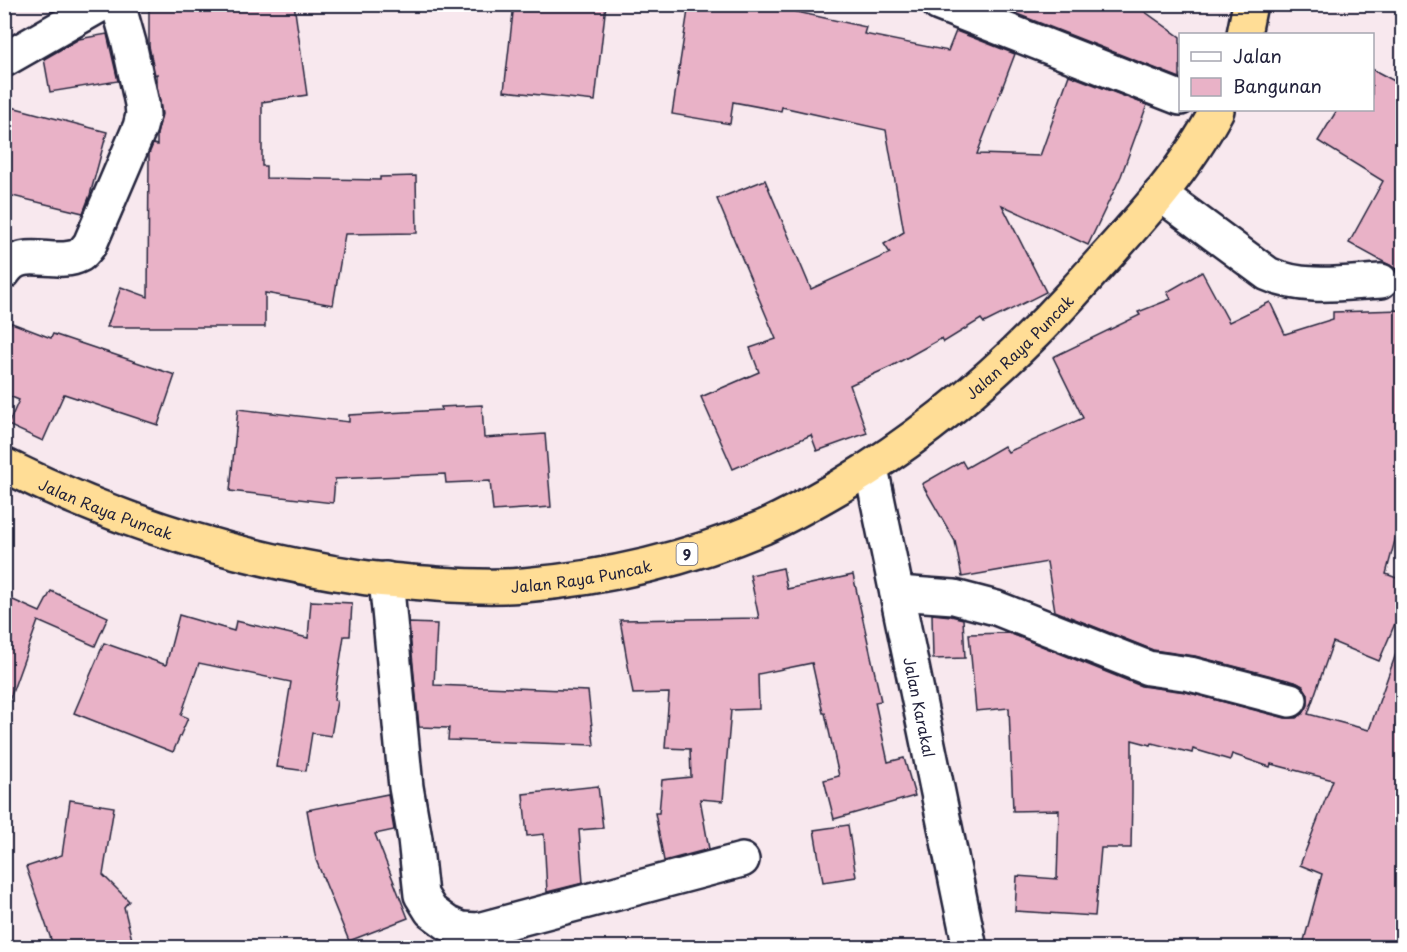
<svg xmlns="http://www.w3.org/2000/svg" width="1407" height="952" viewBox="0 0 1407 952" font-family="'Playpen Sans',sans-serif">
<style>
.building{fill:#e9b2c7;stroke:#22223b;stroke-width:1.5}
.lines{fill:none;stroke-linecap:round;stroke-linejoin:round}
.minor-casing{stroke:#22223b;stroke-width:38}
.secondary-casing{stroke:#22223b;stroke-width:38}
.trunk-casing{stroke:#22223b;stroke-width:38}
.minor{stroke:#fff;stroke-width:33}
.secondary{stroke:#fff;stroke-width:33}
.trunk{stroke:#ffdd96;stroke-width:33}
.labels{text-anchor:middle;dominant-baseline:central;stroke-width:4.5;stroke-linejoin:round;paint-order:stroke}
.shield{fill:#fff;stroke:#646476;stroke-width:1.5}
.shield-label{font-size:14px;font-weight:bold;fill:#22223b}
.street-label{font-size:15px;fill:#22223b;stroke:#fff}
</style>
<rect width="100%" height="100%" fill="#f8e8ee"/>
<filter id="ink" filterUnits="userSpaceOnUse"><feTurbulence type="fractalNoise" baseFrequency=".0167" numOctaves="2"/><feDisplacementMap in="SourceGraphic" scale="12" xChannelSelector="R" yChannelSelector="G"/><feConvolveMatrix kernelMatrix="1 2 1 2 8 2 1 2 1" color-interpolation-filters="sRGB"/></filter>
<g filter="url(#ink)">
<g class="building">
<path d="M149 4H294L307 95 262 102V166H266V178L380 180V177L416 176 417 233 345 234 333 305 265 293V327H107L121 287 148 297 149 154 153 144 157 145V134L162 114 157 86V74L155 75 149 46Z"/>
<path d="M514 4H606L595 101 504 91Z"/>
<path d="M689 4H756L788 10 866 27 864 34 948 51 956 31 1015 54 977 154 1040 156 1069 75 1147 105 1121 176 1088 245 1002 205 1046 292 984 323 981 319 944 342 942 338 892 366 850 385 867 433 817 451 811 435 733 469 701 397 759 372 750 348 776 339 717 199 765 180 811 289 890 253 884 244 904 232 886 130 782 107 781 111 733 102 730 124 672 114Z"/>
<path d="M992 4H1134L1180 37V78Z"/>
<path d="M107 34 118 81 50 92 44 59 79 39Z"/>
<path d="M1372 69 1402 85V272L1349 243 1383 181 1318 141 1337 110H1372Z"/>
<path d="M4 105 107 132 90 195 83 213 4 194Z"/>
<path d="M1202 272 1229 322 1270 302 1285 334 1333 319V312L1402 310V514L1386 574 1402 580V607L1379 661 1333 642 1308 714 1369 730 1398 648H1402V927L1395 948H1302L1322 874 1300 865 1333 780 1271 764 1270 767 1232 754 1230 760 1193 749 1192 753 1152 743 1151 745 1132 740V794L1131 848H1101L1095 916 1015 911 1017 876 1057 879 1059 810 1013 811 1009 708 976 711 969 634 1009 633 1141 686 1186 692 1285 718H1296L1303 714 1308 705V694L1303 686 1295 682 1195 656 1153 650 1055 611 1047 562 962 577 955 541 922 484 962 461 966 468 1004 446 1008 452 1083 418 1053 357 1140 315 1138 312 1171 299 1167 292Z"/>
<path d="M4 320 51 338 53 334 175 375 158 425 64 394 43 441 8 425 19 400 4 394Z"/>
<path d="M482 405 484 438 545 434 551 507 493 511 490 481 446 483 445 474 335 479 333 503 230 491 238 409 349 422V415L442 410 441 407Z"/>
<path d="M783 568 787 589 853 575 881 701 875 702 888 762 904 758 915 796 834 819 824 780 839 776 825 713H823L812 663 758 674 759 709 731 710 723 801 700 799 709 849 664 861 655 813H659L662 780 691 777 690 749 665 748 669 693 633 694 620 620 759 618 750 575Z"/>
<path d="M51 591 108 617 95 646 38 621 8 704H4V596L40 612Z"/>
<path d="M311 601 352 603 350 636H344L334 700 337 701 331 736 312 733 306 771 277 767 291 682 199 663 181 715 188 718 173 752 74 713 104 643 166 665 179 615 234 631 236 621 308 638Z"/>
<path d="M932 614 951 616 963 619 965 658 933 659Z"/>
<path d="M409 623 437 624 434 685 588 691 594 745 448 740 449 728 419 727Z"/>
<path d="M598 786 603 828 579 830 583 883 547 892 544 834 527 836 523 794Z"/>
<path d="M388 794 394 830 375 834 408 918 349 941 316 860 307 810Z"/>
<path d="M70 800 114 807 103 875 129 901 124 907 134 948H54L26 867 62 855Z"/>
<path d="M848 825 856 877 823 882 814 830Z"/>
</g>
<g class="lines">
<g class="minor-casing">
<g id="minor">
<path d="M939 4 1180 98"/>
<path d="M4 60 102 4"/>
<path d="M1160 194 1268 274C1304 290 1343 283 1381 281"/>
<path d="M4 272C21 244 56 268 80 255 84 252 87 248 90 244L140 127 143 115 142 104 129 43 118 4"/>
<path d="M386 579 406 787 415 839 421 895 431 911 447 923 461 929 478 930 742 860"/>
<path d="M897 593 954 597 996 608 1148 668 1190 674 1290 700"/>
</g>
</g>
<g class="secondary-casing">
<g id="secondary">
<path id="s1" d="M871 468 970 948"/>
</g>
</g>
<g class="trunk-casing">
<g id="trunk">
<path d="M1244 34 1250 4"/>
<path id="s2" d="M4 465C117 521 238 559 361 577 378 580 394 580 411 582 448 585 487 588 524 585 606 578 688 559 764 527 790 515 815 501 839 487 926 435 1005 368 1073 293 1125 235 1181 179 1217 110"/>
</g>
</g>
<use href="#minor" class="minor"/>
<use href="#secondary" class="secondary"/>
<use href="#trunk" class="trunk"/>
</g>
</g>
<g class="labels">
<rect class="shield" x="676.5" y="543" width="21" height="22" rx="4.5"/>
<g class="shield-label">
<text x="687" y="554">9</text>
</g>
<g class="street-label">
<text stroke="none"><textPath href="#s2" startOffset="1101">Jalan Raya Puncak</textPath></text>
<text stroke="none"><textPath href="#s2" startOffset="111">Jalan Raya Puncak</textPath></text>
<text stroke="none"><textPath href="#s2" startOffset="597">Jalan Raya Puncak</textPath></text>
<text stroke="none"><textPath href="#s1" startOffset="244">Jalan Karakal</textPath></text>
</g>
</g>
<rect width="1407" height="952" fill="none" stroke="#fff" stroke-width="24"/>
<rect x="12" y="12" width="1383" height="928" fill="none" stroke="#22223b" stroke-width="2" filter="url(#ink)"/>
<rect x="1179" y="33" width="195" height="78" fill="#ffffff" stroke="#a7a7b1" stroke-width="1.5"/>
<rect x="1191" y="52" width="30" height="9" fill="#ffffff" stroke="#a7a7b1" stroke-width="1.5"/>
<text x="1233" y="63" font-size="18" fill="#22223b">Jalan</text>
<rect x="1191" y="78" width="30" height="18" fill="#e9b2c7" stroke="#a7a7b1" stroke-width="1.5"/>
<text x="1233" y="93" font-size="18" fill="#22223b">Bangunan</text>
</svg>
